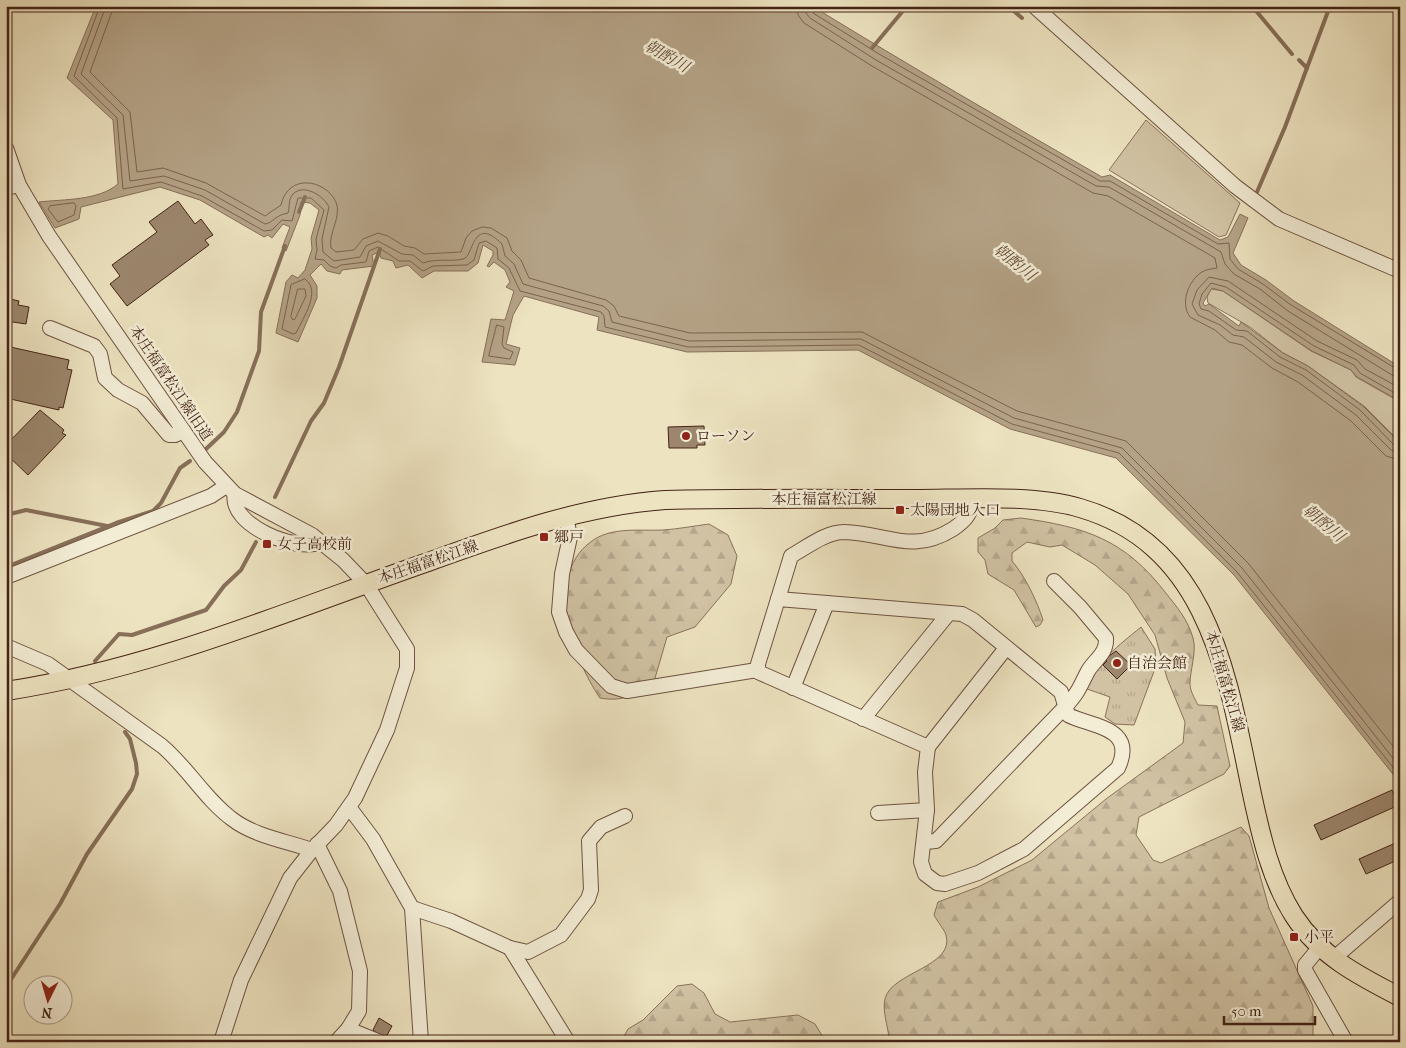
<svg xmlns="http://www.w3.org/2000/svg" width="1406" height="1048" viewBox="0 0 1406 1048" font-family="'IM FELL French Canon','Noto Serif JP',serif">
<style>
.grass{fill:#d0c2a3;stroke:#8a725c}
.forest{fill:url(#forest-firs);stroke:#8a725c}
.park{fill:url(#park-tufts);stroke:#8a725c}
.water{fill:#b4a286;stroke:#876f59}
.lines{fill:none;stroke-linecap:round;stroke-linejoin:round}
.shore{stroke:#7c624e;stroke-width:1}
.stream{stroke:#876f59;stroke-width:4}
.building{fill:#9c876e;stroke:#442316}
.minor-casing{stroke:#6e5340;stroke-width:16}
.major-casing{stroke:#442316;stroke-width:20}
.minor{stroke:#f3edd6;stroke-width:14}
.major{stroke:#ede3c0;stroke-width:18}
.poi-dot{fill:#8f2418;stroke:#f3edd6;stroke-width:2}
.labels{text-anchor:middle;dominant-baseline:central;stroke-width:5;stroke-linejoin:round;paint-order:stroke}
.street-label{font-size:15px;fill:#442316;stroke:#f3edd6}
.poi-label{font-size:15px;fill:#442316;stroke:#f3edd6;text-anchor:start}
.water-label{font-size:16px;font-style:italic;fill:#664938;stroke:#f3edd6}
</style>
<defs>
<pattern id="forest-firs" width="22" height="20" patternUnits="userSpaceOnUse" patternTransform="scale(1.25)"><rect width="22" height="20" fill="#d0c2a3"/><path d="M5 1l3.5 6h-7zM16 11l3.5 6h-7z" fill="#b4a68c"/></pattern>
<pattern id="park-tufts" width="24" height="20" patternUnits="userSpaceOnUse" patternTransform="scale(1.25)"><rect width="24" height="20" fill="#d0c2a3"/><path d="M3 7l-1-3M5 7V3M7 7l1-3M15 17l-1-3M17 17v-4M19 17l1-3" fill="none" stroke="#b4a68c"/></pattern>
</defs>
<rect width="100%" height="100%" fill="#ede3c0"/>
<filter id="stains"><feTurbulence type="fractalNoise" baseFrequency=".004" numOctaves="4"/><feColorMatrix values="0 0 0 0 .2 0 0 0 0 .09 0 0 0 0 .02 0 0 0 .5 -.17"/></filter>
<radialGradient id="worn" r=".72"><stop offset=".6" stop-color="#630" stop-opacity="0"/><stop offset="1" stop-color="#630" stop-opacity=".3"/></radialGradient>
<g class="grass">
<path d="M1146 120 1240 203 1226 235 1219 237 1109 170Z"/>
<path d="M1211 289 1223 291 1311 351 1351 370 1356 377 1400 402V442L1364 406 1308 366 1283 353 1250 327 1208 303 1207 297Z"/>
</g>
<g class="forest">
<path d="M1021 518C1085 527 1124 539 1165 592 1177 607 1188 620 1193 638 1197 651 1190 670 1190 684 1190 691 1195 699 1198 705L1217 706 1230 766 1224 774 1139 817 1136 835 1153 860 1161 863 1241 827 1249 836 1269 908 1313 1006V1037L1310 1042H887L889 1038C888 1027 882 1010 885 999 891 972 955 967 946 935 944 929 937 921 934 915L938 902 978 887 1032 860 1106 799 1183 743 1185 722 1167 678 1155 635 1128 594 1095 565 1062 545 1050 547 1027 542 1012 553V561C1025 576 1037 601 1043 620L1040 625 1036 627 1014 590 988 574 985 560 978 552V538L995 528 1003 520Z"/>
<path d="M709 524 728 535 737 556 731 584 695 627 667 637 653 685C633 695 623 702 600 698 572 657 542 572 595 539 614 527 641 531 663 530 678 529 694 526 709 524Z"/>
<path d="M692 984 704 993 715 1014 730 1022 798 1015 815 1024 826 1042H621L628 1029 643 1020 677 986Z"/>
</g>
<path class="park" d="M1141 627 1155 649 1156 666 1134 725 1115 724 1105 717 1110 697 1087 689C1099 659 1117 647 1141 627Z"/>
<path class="water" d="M96 6H812C908 65 1005 121 1102 177L1110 175 1220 240 1228 237 1240 214 1248 218 1233 253 1241 265 1266 280 1294 301 1400 367V401L1357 377 1351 370 1312 351 1223 291 1212 288 1203 303 1205 306 1209 304 1239 326 1241 322 1283 353 1308 366 1364 407 1400 443V783L1234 575 1116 458 1010 429 858 350 687 352 597 330 599 317 524 296 513 315 506 344 520 348 515 365 482 362 491 319 505 320 514 291 506 287 510 282 505 270 494 262 489 267 487 266 493 255V251L483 245 478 263 468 271H434L422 278 408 265 396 268 393 261 381 258 379 252 372 255 374 266 342 270 340 274 327 271 321 264 310 275 317 286V298L298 342 276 333 286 282 292 275 298 278 305 270 312 249 311 238 319 210 310 203 301 202 300 215 286 251 282 248 290 227 283 224 272 238 268 235 264 237 200 200 160 187 81 207 79 219 55 228 39 202C64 199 98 201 118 184L113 120 67 78Z"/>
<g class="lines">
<g class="shore">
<path d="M100 6 74 76 117 118 123 189 161 182 202 196 264 231 272 230 282 220 292 221 298 198H311L324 210 316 239 317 250 315 259 324 260 330 266 336 268 341 265 366 262 369 251 378 247 399 261H410L423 271 433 266 467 265 474 260 479 243 486 241 497 248 498 259 509 268 520 291 601 312 604 316 605 327 688 347 859 345 1012 424 1119 453 1237 572 1400 776"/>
<path d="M106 6 81 74 123 115 130 181 164 176 205 190 265 224C273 223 275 215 288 213 290 207 288 199 293 194 304 183 324 196 329 207L322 239 323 252 334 261 360 257 366 246 378 241 402 254 413 255 423 263C437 258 450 262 463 259 474 257 472 214 502 244L505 256 514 264 523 284 603 306 609 311 612 322 689 341 861 339 1014 418 1122 448 1242 568 1400 767"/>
<path d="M114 6 90 72 130 112 137 172 163 168 206 183 265 216 281 205C288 173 325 179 336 202 342 217 328 233 331 248L336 252 354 250 363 239 378 233 388 236 404 246 415 248 424 254 461 252 466 238 472 231 482 227 491 228 507 238 512 251 521 260 529 278 606 300 614 306 619 316 690 333 862 332 1017 411 1126 441 1248 563 1400 755"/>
<path d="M797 6 798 15 804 23 872 66 1093 193 1108 196 1215 258 1217 268C1212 269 1207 269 1202 272 1188 281 1180 303 1190 317L1215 330 1229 342 1242 345 1272 368 1298 382 1351 421 1386 456 1400 460"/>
<path d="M804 6 806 13 810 18 876 60 1096 186 1109 187 1221 252 1225 264 1234 274 1260 289 1288 311 1392 375 1400 377"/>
<path d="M811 6 813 13 879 54 1100 181H1110L1218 244 1229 243 1230 259 1238 269 1263 284 1291 305 1400 371"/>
<path d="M74 203 76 206 74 215 58 222 48 209 50 206Z"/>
<path d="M305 279C322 291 303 318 296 333L293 334 282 329 291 285Z"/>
<path d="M298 289H305L306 296 295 319 293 320 291 317Z"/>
<path d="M497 325 504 327 502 344 504 348 513 352 510 359 489 356Z"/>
<path d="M1400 388 1365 369 1357 360 1317 341 1228 281 1209 277 1197 290 1192 304 1198 315 1220 325 1233 335 1244 337 1276 362 1302 375 1356 415 1391 450 1400 453"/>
<path d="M1400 396 1360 373 1354 365 1314 346 1226 287 1211 283 1202 294 1199 304 1201 309 1209 311 1236 330 1247 331 1280 357 1306 370 1360 410 1394 445 1400 446"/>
</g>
<g class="stream">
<path d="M1008 6 1022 18"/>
<path d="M1252 6 1292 54"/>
<path d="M872 48 907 6"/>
<path d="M1299 60 1307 68"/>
<path d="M1257 192 1285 127 1330 6"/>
<path d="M299 212 305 197"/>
<path d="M206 449 224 432 237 412 259 351 261 312 285 246"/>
<path d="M275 497 311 421 324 403 339 367 380 249"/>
<path d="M6 515 26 510 107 526"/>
<path d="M6 567 116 523 153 511 161 503 180 468 190 461"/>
<path d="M95 661 119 634 132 635 206 610 224 586 241 570 256 542"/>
<path d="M6 987 60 904 87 854 132 789 137 774 136 763 130 739 125 732"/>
</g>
</g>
<g class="building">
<path d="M178 201 195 224 201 219 213 235 205 240 209 245 127 306 110 284 120 276 112 265 157 232 149 222Z"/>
<path d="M6 298 19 301 18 305 29 307 26 324 6 321Z"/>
<path d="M6 346 69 360 67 369 72 370 63 408 59 407V410L6 398Z"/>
<path d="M40 410 64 430 62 433 66 435 28 475 6 454V445Z"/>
<path d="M704 426 705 445H697V448H669L668 427Z"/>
<path d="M1116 651 1131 665 1117 679 1103 665 1107 661 1105 659Z"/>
<path d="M1392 790 1399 805 1321 840 1314 825Z"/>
<path d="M1400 841V859L1366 874 1359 859Z"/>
<path d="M379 1018 392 1026 385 1039 373 1030Z"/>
</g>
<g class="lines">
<g class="minor-casing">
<g id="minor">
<path d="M1034 6 1235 186 1279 219 1400 271"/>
<path d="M6 148 19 185 49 236 205 462 235 494 312 535 343 560 366 584 407 649V668L387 730 355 798 336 825 312 850 290 878 241 980 221 1042"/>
<path d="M6 188 19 185"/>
<path d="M50 328 94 346 100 354 105 378 118 390 142 403 169 435H175L183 431"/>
<path d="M235 494C228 525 297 553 321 542"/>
<path d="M566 516 570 537 562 574 559 612 566 632 576 650 611 686 627 691 757 670"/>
<path d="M6 577 211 496 226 486"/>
<path d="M778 599 962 614 973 620 1061 692 1068 715C1092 727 1137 727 1118 768L1024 849 978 873 945 884 937 883 925 874 921 862 927 810 925 772 928 747 758 672V664Z"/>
<path d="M778 599 791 556C807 547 826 532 844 532 887 533 911 555 953 529 966 520 971 514 973 499"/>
<path d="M6 646 48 664 162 746C188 768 205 799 232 819 254 836 286 841 312 850"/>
<path d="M793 688 827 603"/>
<path d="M863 719 949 613"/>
<path d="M928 747 1006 648"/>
<path d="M349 807 373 839 412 908 421 1042"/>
<path d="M878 813 927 810"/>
<path d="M925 842 936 841 1065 707C1079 692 1079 688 1088 671 1095 659 1107 654 1106 638L1080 607 1054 581"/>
<path d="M317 844 340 891 360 971 359 1011 348 1029"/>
<path d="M412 908 451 921 510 948 528 952 561 935 588 899 591 890 589 841 601 827 625 816"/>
<path d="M510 948 568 1042"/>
<path d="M1319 948 1305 965V970L1346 1042"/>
<path d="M1333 959 1400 901"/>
<path d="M336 1042 348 1029 380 1042"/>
</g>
</g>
<g class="major-casing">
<path id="major" d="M6 691C151 669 288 611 425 563 503 535 581 506 665 500 748 498 831 499 914 499 965 499 1032 494 1080 508 1211 546 1228 680 1252 794 1261 836 1271 880 1294 916 1320 956 1359 976 1400 997"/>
</g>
<use href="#minor" class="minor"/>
<use href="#major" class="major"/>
</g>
<g class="poi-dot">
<circle cx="686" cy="436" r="5"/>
<rect x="895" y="505" width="10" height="10" rx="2.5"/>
<rect x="539" y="532" width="10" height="10" rx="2.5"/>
<rect x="262" y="539" width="10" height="10" rx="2.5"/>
<circle cx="1117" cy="663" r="5"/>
<rect x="1289" y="932" width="10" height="10" rx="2.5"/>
</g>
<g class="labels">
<g class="street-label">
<text transform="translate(171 383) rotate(56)">本庄福富松江線旧道</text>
<text x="824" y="499">本庄福富松江線</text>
<text transform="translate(428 562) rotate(-19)">本庄福富松江線</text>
<text transform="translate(1225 681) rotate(74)">本庄福富松江線</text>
</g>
<g class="poi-label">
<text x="696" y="436">ローソン</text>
<text x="910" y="510">太陽団地入口</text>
<text x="554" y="537">郷戸</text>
<text x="277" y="544">女子高校前</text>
<text x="1127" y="663">自治会館</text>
<text x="1304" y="937">小平</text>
</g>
<g class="water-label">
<text transform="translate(667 56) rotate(30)">朝酌川</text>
<text transform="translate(1015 262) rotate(39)">朝酌川</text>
<text transform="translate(1324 523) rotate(40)">朝酌川</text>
</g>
</g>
<rect width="1406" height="1048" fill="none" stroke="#ede3c0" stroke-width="25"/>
<rect x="8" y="8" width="1391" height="1033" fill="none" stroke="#442316" stroke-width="2.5"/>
<rect x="12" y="12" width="1381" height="1023" fill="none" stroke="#442316"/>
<g transform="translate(48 1000) rotate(185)"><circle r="24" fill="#f3edd6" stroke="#ad9c89"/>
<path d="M0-4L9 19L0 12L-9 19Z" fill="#8f2418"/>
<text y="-8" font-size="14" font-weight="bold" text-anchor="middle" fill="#442316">N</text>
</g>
<path d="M1224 1016v8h91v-8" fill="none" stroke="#442316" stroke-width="2.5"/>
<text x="1231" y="1016" font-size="15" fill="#442316" stroke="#f3edd6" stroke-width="4" paint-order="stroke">50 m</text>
<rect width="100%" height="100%" filter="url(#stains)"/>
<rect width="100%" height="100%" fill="url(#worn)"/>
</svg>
